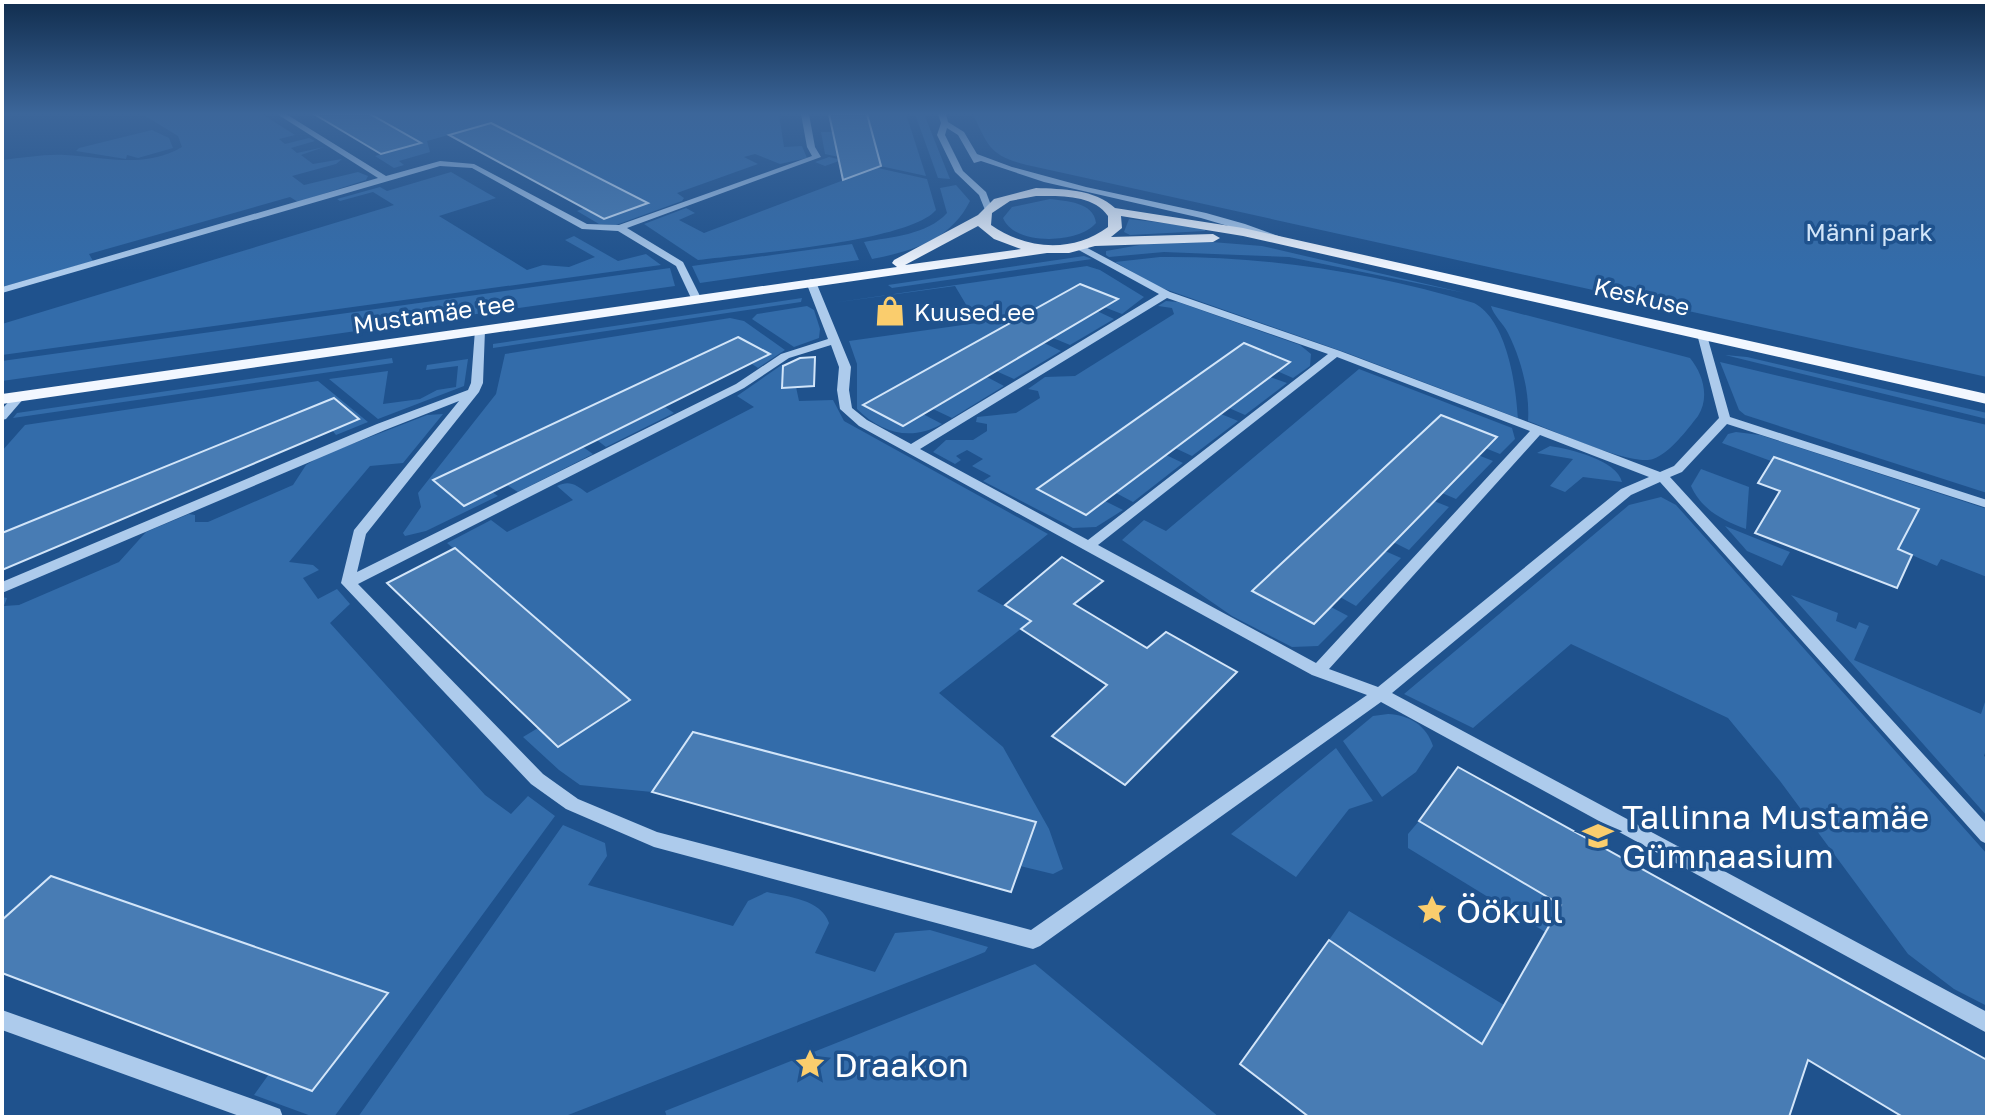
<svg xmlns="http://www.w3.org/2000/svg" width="1989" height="1119" viewBox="0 0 1989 1119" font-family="'Golos Text',sans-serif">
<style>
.green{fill:#336caa}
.building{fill:#487cb4;stroke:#d2e5f9;stroke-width:2}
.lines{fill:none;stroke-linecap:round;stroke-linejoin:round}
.minor{fill:#adcbec;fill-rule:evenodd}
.major{fill:#f2f7ff;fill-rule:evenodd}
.labels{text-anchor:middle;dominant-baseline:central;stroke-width:7;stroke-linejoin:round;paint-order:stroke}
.far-park-label{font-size:24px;fill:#d2e5f9;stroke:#1f528d}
.far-street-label{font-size:24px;fill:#fff;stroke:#1f528d}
.far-poi-label{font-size:24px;fill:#fff;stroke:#1f528d;text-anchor:start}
.near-poi-label{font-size:34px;fill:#fff;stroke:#1f528d;text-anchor:start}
</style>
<rect width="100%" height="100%" fill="#1f528d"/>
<g class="green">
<path d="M142 114H262L295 135 279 139 285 144 309 138 315 141 291 148 297 153 324 147 301 155 313 164 342 159 336 164 292 176 304 185 358 172 368 176 366 180 298 202 290 197 89 254 93 261 2 287V160C23 158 44 154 65 155 105 157 145 169 182 147L178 136Z"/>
<path d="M370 114H779L784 147 802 146 807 158 780 164 755 154 744 157 758 164 677 193 684 198 682 201 616 225 599 224 577 211 585 208 604 219 647 203 491 123 427 141 430 152 399 161 404 165 394 168 375 156 420 143Z"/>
<path d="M867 114H906L926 176 825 154 821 132H833Z"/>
<path d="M915 114H924L950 179 938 178Z"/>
<path d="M973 114H1987V377L1027 165C991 156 988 147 973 114Z"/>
<path d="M152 130 169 138 173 148 138 158 127 155 126 159 76 151 79 148Z"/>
<path d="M829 157 927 179 936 210C909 242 746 254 698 260L644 224 686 208 695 213 679 220 704 233 865 172 839 161 825 166 815 162Z"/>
<path d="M451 172 496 198 439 216 527 270 543 265 569 267 595 257 565 240 574 236 618 261 646 254 661 265 2 355V324L394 205 373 192 340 201 337 199 380 187 387 191Z"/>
<path d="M956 185 970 201C950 241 912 251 872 259L864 242C891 237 927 235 947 213L940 188Z"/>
<path d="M1050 199C1066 201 1094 202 1096 223 1079 244 1014 246 1003 218L1012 207Z"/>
<path d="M1129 219 1206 228 1205 231 1130 235 1124 232Z"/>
<path d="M1199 241 1262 246 1465 293 1289 257 1164 252 1109 257 1106 255V251L1151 243Z"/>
<path d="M852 244 859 260 700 283 692 266Z"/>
<path d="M1084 256 1092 259 892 288 888 285Z"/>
<path d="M1160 257C1267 256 1372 272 1474 303 1507 320 1516 385 1518 418L1347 353 1159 287 1115 262Z"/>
<path d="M1087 266 1100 270 1144 297 1122 314 1104 307 1116 298 1080 284 864 404 903 426 923 414 942 424C912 441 882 434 857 409V364L849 341 977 323 955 286 832 303Z"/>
<path d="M670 268 675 286 2 381V361Z"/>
<path d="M802 298 801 302 493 348V344Z"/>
<path d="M1166 301 1178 302 1300 345 1311 354 1310 366 1293 378 1277 371 1289 361 1244 343 1037 488 1086 515 1105 501 1123 510 1096 527 1073 528 983 481 991 476 972 466 983 459 967 450 956 456 961 460 955 464 933 452 946 440H973L987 431V424L976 422 977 417 1016 413 1040 398 1038 391 1028 389 1045 377 1075 376 1174 314 1172 308 1158 306Z"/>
<path d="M807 306 814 310 820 329 819 338 794 347 752 319 757 314Z"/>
<path d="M1491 306 1690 358C1703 374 1710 397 1698 416 1687 430 1670 453 1653 459 1633 467 1552 430 1528 421 1530 392 1521 359 1508 333 1503 323 1493 315 1491 306Z"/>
<path d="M1097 311 1114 319 1070 345 1053 338Z"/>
<path d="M730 318 744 321 785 350 758 368 752 364 770 354 737 337 434 480 464 506 492 492 498 496 426 531 405 536 403 533 421 507 418 493 496 394 505 354Z"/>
<path d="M1044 343 1061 351 1014 379 996 371Z"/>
<path d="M1725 355 1747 357 1987 413V419Z"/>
<path d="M392 358 393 363 13 418 17 413Z"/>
<path d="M468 359 464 386 378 419 329 379 388 371 383 404 420 399 437 390 456 387 458 366 426 370 427 365Z"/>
<path d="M1720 362 1987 425V493L1745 415 1739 410Z"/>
<path d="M783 364 782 387H796L799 401 833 400 844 421 1048 534 977 591 1031 621 939 693 1003 747 1049 829 1063 869 1053 874 1020 866 1035 822 693 732 652 792 580 785 559 770 523 737 538 728 558 747 630 699 447 543 491 520 507 532 573 500 557 486C570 480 576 485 587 493L754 407 737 396Z"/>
<path d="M1359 369 1512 428 1515 439 1500 454 1485 448 1253 591 1314 624 1331 607 1348 616 1318 646 1292 647 1232 616 1122 540 1144 520 1166 531Z"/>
<path d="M987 377 1004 386 952 418 933 409Z"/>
<path d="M1270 377 1287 383 1245 415 1229 408Z"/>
<path d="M318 381 368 422 336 435 332 430 359 418 334 398 2 533V451L25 425Z"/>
<path d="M665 407 674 413 606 447 597 440Z"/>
<path d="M443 414 403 463 370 466 289 562 313 565 319 570 303 578 318 599 337 589 350 604 330 623 485 795 511 814 528 796 555 816 334 1117H314L254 1095 269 1074 313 1091 387 993 51 876 2 920V597L7 598 4 606 19 605 119 562 146 532 189 514 195 515V522H208L293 485 306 465 321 456 427 415Z"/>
<path d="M1221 414 1238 421 1192 456 1175 448Z"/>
<path d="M1736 432 1760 435 1987 509V577L1941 559 1937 566 1898 549 1774 457 1771 461 1722 443 1728 434Z"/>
<path d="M1550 446C1570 449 1617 460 1622 482L1583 477 1565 492 1550 486 1573 459 1537 453Z"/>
<path d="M583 447 593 454 518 492 507 485Z"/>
<path d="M1166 455 1183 463 1133 502 1116 493Z"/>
<path d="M1478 455 1493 461 1456 499 1442 493Z"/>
<path d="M1701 469 1749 487 1746 529C1722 520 1702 510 1691 486Z"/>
<path d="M1661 497 1676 505 1987 854V1006L1954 989 1908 954 1780 781 1728 718 1571 644 1473 728 1404 694 1629 505Z"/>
<path d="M1434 501 1449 507 1409 550 1393 542Z"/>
<path d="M1725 526 1790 552 1782 566 1747 551Z"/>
<path d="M1385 551 1401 558 1356 606 1340 597Z"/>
<path d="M1791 595 1838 613 1836 621 1856 629 1859 622 1869 626 1854 660 1981 714 1987 696V747L1984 756 1987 758V816Z"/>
<path d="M1388 714C1409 715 1426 725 1433 746L1416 772 1382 797 1343 741 1373 716Z"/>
<path d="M1336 748 1373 801 1349 809 1296 877 1231 834Z"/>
<path d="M1419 821 1593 924 1578 952 1408 848V834Z"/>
<path d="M563 825 605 843 607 856 588 885 733 926 748 901 767 892C788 897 821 899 829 923L815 953 875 972 895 933 930 930 988 947 985 952 973 957 563 1117H358Z"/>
<path d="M1349 911 1504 1005 1482 1044 1329 940Z"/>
<path d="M1035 964 1219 1117H667L665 1111Z"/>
</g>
<g class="building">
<path d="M314 114H370L421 143 381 154Z"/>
<path d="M829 114H867L881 166 843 180Z"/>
<path d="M491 123 648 203 604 219 449 135Z"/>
<path d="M1080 284 1118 299 903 426 863 405Z"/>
<path d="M738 337 770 354 464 506 433 480Z"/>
<path d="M1244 343 1290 362 1086 515 1037 489Z"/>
<path d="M815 357 814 386 782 388 783 366 800 358Z"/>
<path d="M334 398 359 419 2 570V533Z"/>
<path d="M1441 415 1497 437 1314 624 1252 591Z"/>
<path d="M1774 457 1919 509 1898 549 1912 555 1897 588 1755 533 1780 491 1758 483Z"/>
<path d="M455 548 630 700 558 747 387 583Z"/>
<path d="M1062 557 1103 581 1074 604 1147 648 1166 632 1237 672 1125 785 1052 736 1107 685 1021 629 1031 621 1005 605Z"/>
<path d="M693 732 1036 822 1011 892 652 792Z"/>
<path d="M1458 767 1987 1060V1117H1903L1808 1060 1789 1117H1309L1240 1064 1329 940 1482 1044 1561 905 1419 821Z"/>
<path d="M51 876 388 993 312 1091 2 973V920Z"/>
</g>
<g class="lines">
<g class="minor">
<path d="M277 114H286L386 176 440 161 474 164 587 224 619 225 812 156 807 147 801 114H809L815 147 821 157 627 228 683 262 701 298 696 301 691 298 676 266 618 231 582 229 472 168 440 166 2 293V287L378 178Z"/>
<path d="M938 114H946L948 122 964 132 977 154 1012 167 1086 187 1206 213 1245 224 1284 238 1279 241 1201 218 1044 182 981 161 974 163 958 135 947 128 945 135 963 171 986 192 992 208 985 210 979 195 955 172 937 135 941 123Z"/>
<path d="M1078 243 1170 292 1340 351 1660 472 1674 466 1719 418 1697 334 1698 332H1706L1730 417 1987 500V508L1727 424 1682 472 1670 477 1987 824V844L1981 841 1660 482 1631 495 1392 693 1987 1012V1033L1381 702 1040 946 1033 949 654 847 566 809 531 784 341 583 354 530 459 401 385 430 2 593V582L377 424 468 390 471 383 475 330 480 327 485 330 483 383 479 392 366 534 357 572 736 384 781 354 828 339 806 282 811 279 816 282 851 367 849 390 852 408 867 420 911 444 1159 294 1075 248 1073 246ZM1167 298 1328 354 1088 540 920 449ZM831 345 839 367 837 390 840 409 859 426 1312 675 1367 695 1031 930 657 832 578 799 543 774 358 584 744 388 789 358ZM1337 357 1530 431 1316 663 1098 545ZM1540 435 1649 477 1621 489 1378 687 1329 669Z"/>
<path d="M19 394 25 397 6 419 2 420V409L15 395Z"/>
<path d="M2 1010 272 1106 280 1109 283 1117H242L2 1030Z"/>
</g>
<path class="major" d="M1036 188C1062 189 1095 189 1115 208L1243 228 1987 394V404L1243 236 1121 216 1122 228 1111 237 1213 234 1220 238 1213 242 1095 246 1069 253H1047L2 404V394L897 267 892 263 894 260 978 215 994 199ZM1036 196C1059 196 1093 194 1108 216V227C1073 253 1027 250 991 225L992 213 1010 201ZM978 226 994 239 1021 249 905 265Z"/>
</g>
<linearGradient id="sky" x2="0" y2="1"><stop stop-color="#112d4e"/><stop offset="0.42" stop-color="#3c669a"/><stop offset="1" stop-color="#3c669a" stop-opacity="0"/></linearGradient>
<rect width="1989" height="271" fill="url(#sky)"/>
<defs>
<g id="shop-bare" transform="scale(2.4)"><path d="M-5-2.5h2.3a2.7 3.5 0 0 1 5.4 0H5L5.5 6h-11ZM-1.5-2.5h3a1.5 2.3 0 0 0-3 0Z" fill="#facd6d" stroke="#1f528d" stroke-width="2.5" paint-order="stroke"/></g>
<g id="school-bare" transform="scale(2.4)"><path d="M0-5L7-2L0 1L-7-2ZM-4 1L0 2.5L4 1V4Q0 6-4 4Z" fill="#facd6d" stroke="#1f528d" stroke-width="2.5" paint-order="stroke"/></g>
<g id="sight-bare" transform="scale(2.4)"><path d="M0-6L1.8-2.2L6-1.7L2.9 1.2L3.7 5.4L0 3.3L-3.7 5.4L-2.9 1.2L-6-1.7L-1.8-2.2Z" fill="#facd6d" stroke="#1f528d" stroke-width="2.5" paint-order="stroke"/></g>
</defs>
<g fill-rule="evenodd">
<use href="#shop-bare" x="890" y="311"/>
<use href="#school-bare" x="1598" y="836"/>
<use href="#sight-bare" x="1432" y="910"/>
<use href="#sight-bare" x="810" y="1064"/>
</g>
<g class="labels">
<g class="far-park-label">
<text x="1869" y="231">Männi park</text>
</g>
<g class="far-street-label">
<text transform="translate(1642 296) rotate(13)">Keskuse</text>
<text transform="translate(434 313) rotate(-8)">Mustamäe tee</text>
</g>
<g class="far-poi-label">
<text x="914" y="311">Kuused.ee</text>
</g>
<g class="near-poi-label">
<text x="1622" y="816">Tallinna Mustamäe<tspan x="1622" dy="39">Gümnaasium</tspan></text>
<text x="1456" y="910">Öökull</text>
<text x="834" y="1064">Draakon</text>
</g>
</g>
<rect width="1989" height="1119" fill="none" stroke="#ffffff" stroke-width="8"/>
</svg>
